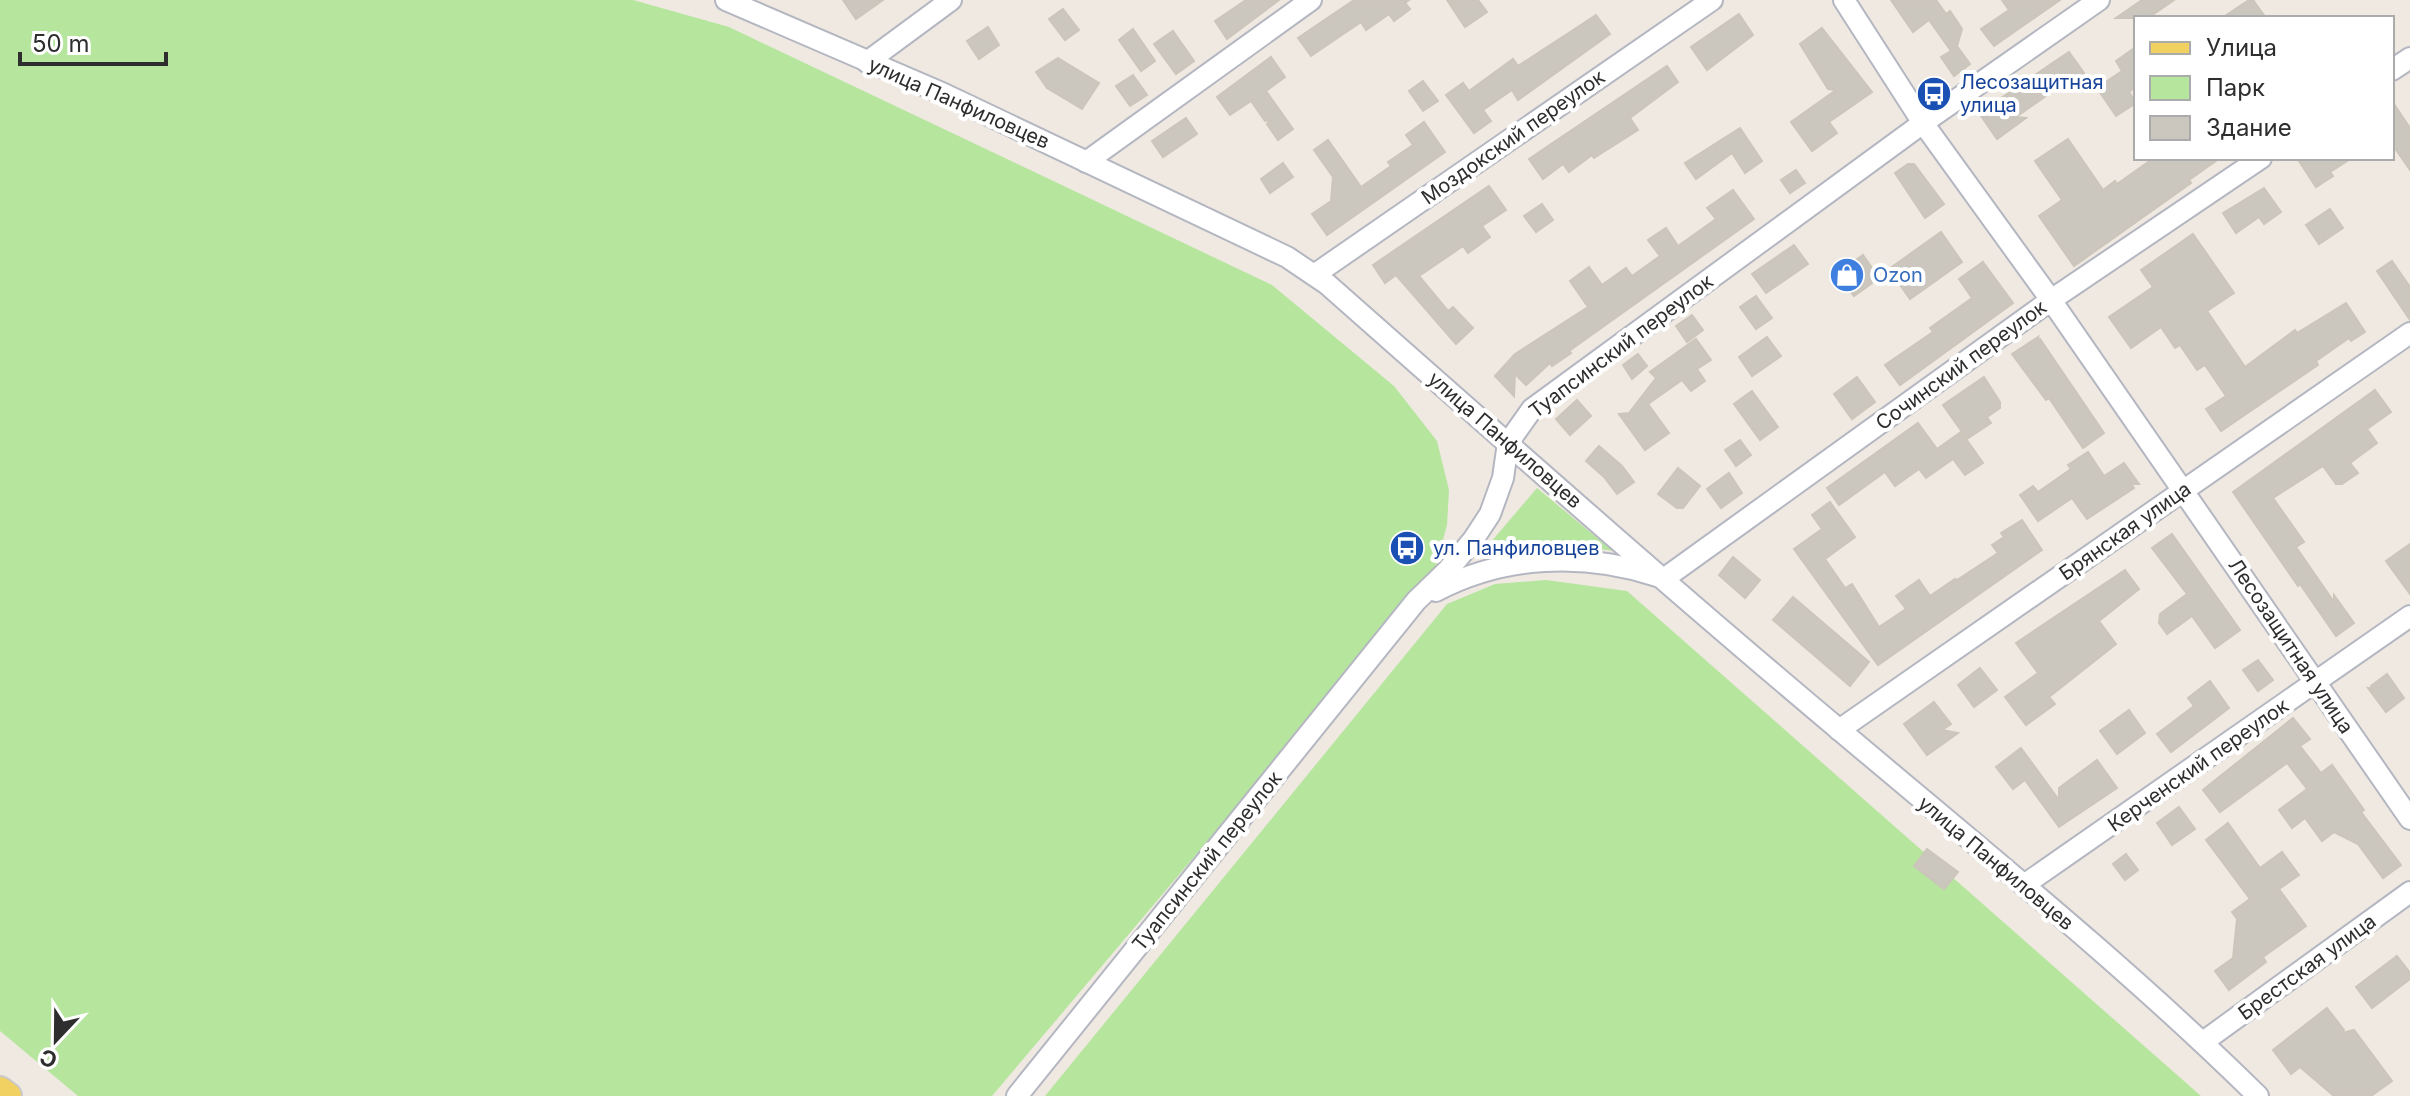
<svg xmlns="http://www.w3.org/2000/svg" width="2410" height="1096" viewBox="0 0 2410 1096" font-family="Inter,sans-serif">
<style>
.green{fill:#b6e59e}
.building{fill:#cbc7bf;stroke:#cbc5ba;stroke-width:2}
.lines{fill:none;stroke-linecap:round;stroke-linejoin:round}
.minor-casing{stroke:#b4b7c1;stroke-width:24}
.major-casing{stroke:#c9c9c9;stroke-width:30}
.minor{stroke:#fff;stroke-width:20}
.major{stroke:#f2d163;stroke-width:26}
.labels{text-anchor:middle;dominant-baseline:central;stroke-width:8;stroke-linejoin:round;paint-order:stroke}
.transit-label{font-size:20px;fill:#164399;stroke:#fff;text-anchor:start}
.street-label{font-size:20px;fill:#2e2e2e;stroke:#fff}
.shop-label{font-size:20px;fill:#366cbe;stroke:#fff;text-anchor:start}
</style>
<rect width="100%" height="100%" fill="#efe9e1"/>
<g class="green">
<path d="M0 0H633L729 27 1272 285 1394 386 1437 441 1449 490 1447 525 1434 573 992 1096H78L0 1031Z"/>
<path d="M1537 488 1613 551C1567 543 1524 543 1479 556Z"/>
<path d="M1546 580 1627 591 2201 1096H1045L1447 604 1495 584Z"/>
</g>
<g class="building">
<path d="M843 0H883L856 19Z"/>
<path d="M1246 0H1279L1227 39 1215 21Z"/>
<path d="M1354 0H1409L1405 3 1410 9 1394 21 1389 14 1366 30 1361 22 1311 56 1298 38Z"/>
<path d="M1447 0H1478L1487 12 1465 27Z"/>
<path d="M1891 0H1936L1946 14 1950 11 1962 29 1957 46 1970 64 1954 76 1941 57 1951 51 1929 20 1913 32Z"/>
<path d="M2002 0H2060L1994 46 1981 29 2009 10Z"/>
<path d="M2142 0H2174L2148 18H2116Z"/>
<path d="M2249 0H2253L2266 18H2222Z"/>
<path d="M1063 9 1079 30 1065 40 1049 19Z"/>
<path d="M1739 14 1753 35 1707 70 1691 47Z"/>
<path d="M1596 15 1610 34 1518 100 1512 90 1483 110 1491 121 1474 133 1446 95 1463 83 1469 91 1513 59 1518 66Z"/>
<path d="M988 27 999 45 979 59 967 41Z"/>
<path d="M1822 28 1872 92 1829 122 1837 133 1812 151 1791 122 1836 90 1828 89 1800 44Z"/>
<path d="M1133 29 1155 61 1141 71 1119 40Z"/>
<path d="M1173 31 1194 61 1176 74 1154 44Z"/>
<path d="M2136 47V90L2134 88 2129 92 2136 103 2116 116 2097 88 2122 71 2116 61Z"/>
<path d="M2069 52 2084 73 2064 87 2063 84 2016 117 2026 118 1997 139 1979 113Z"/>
<path d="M1271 57 1285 77 1266 91 1293 129 1278 140 1267 124 1271 120 1265 121 1251 101 1230 115 1217 97Z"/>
<path d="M1058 58 1099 83 1082 109 1047 88 1036 72Z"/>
<path d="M1667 66 1678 82 1630 118 1638 130 1594 158 1592 155 1569 172 1563 164 1543 179 1529 159Z"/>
<path d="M1133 75 1147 95 1130 106 1116 86Z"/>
<path d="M1423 81 1438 101 1423 111 1409 91Z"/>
<path d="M2392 101 2410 128V170L2392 144Z"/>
<path d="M1186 118 1197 134 1163 157 1152 141Z"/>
<path d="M1424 122 1445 152 1327 235 1312 214 1331 201 1333 177 1314 150 1328 140 1361 187 1391 166 1388 162 1413 145 1406 135Z"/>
<path d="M1740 128 1762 161 1745 173 1732 153 1696 179 1685 163Z"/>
<path d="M2068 139 2103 190 2115 181 2117 184 2154 158H2220L2189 180 2191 183 2074 266 2039 216 2062 200 2035 161Z"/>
<path d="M2297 158H2352L2330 172 2333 176 2316 187Z"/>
<path d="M1283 163 1293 177 1270 193 1261 179Z"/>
<path d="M1908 164H1914L1944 204 1925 218 1895 173Z"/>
<path d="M1796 170 1805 183 1790 193 1781 180Z"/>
<path d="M1489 186 1506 210 1482 226 1490 237 1468 253 1463 246 1419 276 1448 311 1453 307 1473 328 1456 344 1396 275 1385 283 1373 265Z"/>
<path d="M2264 188 2281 212 2264 224 2259 217 2236 233 2223 213Z"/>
<path d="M1733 190 1754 219 1569 351 1571 353 1552 366 1550 363 1526 385 1515 374 1514 396 1495 376 1515 354 1588 307 1570 281 1589 267 1602 285 1626 268 1632 276 1660 256 1648 240 1666 228 1678 246 1716 219 1707 208Z"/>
<path d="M1542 204 1553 220 1536 232 1524 216Z"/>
<path d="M2330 209 2343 228 2319 244 2306 225Z"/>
<path d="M1941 232 1962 262 1910 299 1889 269Z"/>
<path d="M2193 234 2234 293 2207 311 2245 367 2295 330 2297 333 2346 303 2365 332 2351 341 2349 338 2316 361 2318 365 2221 431 2206 409 2226 396 2205 365 2197 370 2180 345 2175 348 2161 327 2131 348 2109 317 2153 287 2141 270Z"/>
<path d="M1794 245 1808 264 1766 293 1752 274Z"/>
<path d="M1863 255 1879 278 1854 296 1837 273Z"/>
<path d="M2392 261 2410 287V320L2377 271Z"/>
<path d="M1983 262 2013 303 1900 385 1885 365 1933 332 1930 328 1972 298 1959 279Z"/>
<path d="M1756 296 1772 318 1756 329 1740 307Z"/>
<path d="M1692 315 1703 330 1687 342 1676 326Z"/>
<path d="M1767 337 1781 356 1752 376 1739 357Z"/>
<path d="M2038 337 2037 339H2040L2104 433 2083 448 2049 398 2046 400 2012 354Z"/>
<path d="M1696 339 1711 360 1697 369 1705 381 1691 391 1682 380 1648 404 1669 433 1645 450 1619 414 1629 413 1656 378 1650 372Z"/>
<path d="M1638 354 1647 366 1632 379 1623 365Z"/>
<path d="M1857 377 1875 402 1852 419 1834 394Z"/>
<path d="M1984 377 2000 402V408L1987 417 1991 423 1967 439 1943 405Z"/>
<path d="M2375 390 2391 412 2367 429 2377 443 2350 463 2358 473 2342 484H2336L2323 466 2273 498 2304 542 2296 547 2334 602V595L2354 623 2336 636 2300 584 2298 586 2233 492Z"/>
<path d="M1752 391 1778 427 1760 440 1734 404Z"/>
<path d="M1577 400 1591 416 1570 435 1556 419Z"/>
<path d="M1918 423 1937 449 1961 432 1983 463 1965 475 1953 459 1926 478 1919 469 1895 486 1885 472 1839 505 1827 488Z"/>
<path d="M1740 440 1751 455 1736 466 1725 450Z"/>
<path d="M1599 446 1622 466 1634 482 1617 494 1604 477 1586 461Z"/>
<path d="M2088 452 2104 476 2124 463 2139 484H2131L2134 488 2087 519 2072 498 2038 521 2020 495 2033 486 2038 492 2071 469 2068 465Z"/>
<path d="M1678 468 1700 486 1683 508H1677L1658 494Z"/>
<path d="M1729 473 1742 493 1721 508 1707 489Z"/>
<path d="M1830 502 1855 537 1825 559 1845 588 1852 584 1879 627 1906 609 1896 596 1919 580 1930 596 1955 579 1957 580 1998 553 1992 545 2004 537 2001 533 2022 520 2042 550 1878 665 1794 549 1822 529 1812 515Z"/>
<path d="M2172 534 2240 630 2215 648 2192 616 2167 634 2159 623 2160 614 2187 594 2152 548Z"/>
<path d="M2410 544V594L2386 561Z"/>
<path d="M1733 557 1760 580 1745 598 1719 575Z"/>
<path d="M2125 570 2139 589 2099 621 2116 644 2049 697 2055 704 2026 725 2005 697 2038 673 2016 643Z"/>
<path d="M1793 597 1869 662 1850 686 1773 620Z"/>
<path d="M2258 660 2273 680 2258 691 2243 670Z"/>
<path d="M1980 668 1997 690 1974 707 1958 685Z"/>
<path d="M2387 674 2404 698 2386 712 2368 688 2373 689 2371 686Z"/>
<path d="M2210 681 2229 708 2171 752 2157 734 2194 706 2188 698Z"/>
<path d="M1934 702 1951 724 1942 730 1958 733 1927 755 1904 724Z"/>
<path d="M2129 710 2145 733 2117 754 2100 731Z"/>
<path d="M2293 718 2310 739 2300 746 2321 773 2332 765 2364 810 2361 812 2401 865 2383 878 2358 844 2334 832 2322 841 2305 818 2292 828 2279 810 2307 789 2287 763 2220 812 2203 790Z"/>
<path d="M2021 748 2059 800V788L2097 760 2117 788 2059 827 2025 780 2013 789 1996 767Z"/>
<path d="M2179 807 2195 829 2172 845 2157 823Z"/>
<path d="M2228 823 2260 868 2282 852 2299 875 2279 889 2306 926 2263 957 2266 962 2229 990 2215 971 2233 958 2237 919 2232 912 2250 899 2206 840Z"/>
<path d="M1927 849 1958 872 1944 889 1914 866Z"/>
<path d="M2126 854 2138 870 2125 880 2113 864Z"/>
<path d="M2397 956 2410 973V979L2372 1008 2356 987Z"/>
<path d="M2327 1008 2344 1030 2339 1034 2354 1030 2392 1081 2371 1096H2334L2300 1067 2291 1074 2273 1050Z"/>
</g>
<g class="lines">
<g class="minor-casing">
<g id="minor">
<path d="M726 0 944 94 1287 257 1327 284C1498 435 1668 586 1842 732 1983 851 2127 967 2258 1096"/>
<path d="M1844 0 1923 123 2051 300 2410 819"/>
<path d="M867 62 951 0"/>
<path d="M2392 70 2410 58"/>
<path d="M1086 162 1311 0"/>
<path d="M1314 275 1712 0"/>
<path d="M1665 578 2051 300 2261 158"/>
<path d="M1436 591C1504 555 1584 552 1657 576"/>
<path d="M1839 730 2410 333"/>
<path d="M2024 885 2410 616"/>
<path d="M2203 1042 2410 892"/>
<path d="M1017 1096 1416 601 1448 570 1473 540 1490 514 1503 478 1508 443 1532 409 1923 123 2099 0"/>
</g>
</g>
<g class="major-casing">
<path id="major" d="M0 1090 8 1096"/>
</g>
<use href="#minor" class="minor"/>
<use href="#major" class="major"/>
</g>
<defs>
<g id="bus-disc" transform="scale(1.8)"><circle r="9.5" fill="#1a4fb4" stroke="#fff"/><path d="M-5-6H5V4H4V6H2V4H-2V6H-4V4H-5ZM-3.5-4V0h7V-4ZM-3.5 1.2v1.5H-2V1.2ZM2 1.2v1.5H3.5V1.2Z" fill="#fff"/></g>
<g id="shop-disc" transform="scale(1.8)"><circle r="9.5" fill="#3f7fe0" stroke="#fff"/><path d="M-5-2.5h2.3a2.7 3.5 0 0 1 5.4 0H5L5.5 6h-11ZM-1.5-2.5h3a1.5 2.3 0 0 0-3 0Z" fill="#fff"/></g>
</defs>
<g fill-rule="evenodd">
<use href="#bus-disc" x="1934" y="94"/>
<use href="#shop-disc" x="1847" y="275"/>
<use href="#bus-disc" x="1407" y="548"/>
</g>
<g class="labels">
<g class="transit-label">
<text x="1960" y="82">Лесозащитная<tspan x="1960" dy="23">улица</tspan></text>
<text x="1433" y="548">ул. Панфиловцев</text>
</g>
<g class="street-label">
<text transform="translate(959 103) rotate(24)">улица Панфиловцев</text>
<text transform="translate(1513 137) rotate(-35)">Моздокский переулок</text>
<text transform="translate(1621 346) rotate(-37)">Туапсинский переулок</text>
<text transform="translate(1961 365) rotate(-36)">Сочинский переулок</text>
<text transform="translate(1505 440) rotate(41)">улица Панфиловцев</text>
<text transform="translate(2125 531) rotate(-35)">Брянская улица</text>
<text transform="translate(2291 646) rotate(56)">Лесозащитная улица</text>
<text transform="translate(2198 765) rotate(-35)">Керченский переулок</text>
<text transform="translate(1207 861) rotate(-51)">Туапсинский переулок</text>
<text transform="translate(1996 863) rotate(40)">улица Панфиловцев</text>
<text transform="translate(2307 967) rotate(-36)">Брестская улица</text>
</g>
<g class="shop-label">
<text x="1873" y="275">Ozon</text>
</g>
</g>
<rect x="2134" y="16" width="260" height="144" fill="#ffffff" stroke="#ababab" stroke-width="2"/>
<rect x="2150" y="42" width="40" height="12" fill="#f2d163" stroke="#ababab" stroke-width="2"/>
<text x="2206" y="56" font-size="24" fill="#2e2e2e">Улица</text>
<rect x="2150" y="76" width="40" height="24" fill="#b6e59e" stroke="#ababab" stroke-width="2"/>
<text x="2206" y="96" font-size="24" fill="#2e2e2e">Парк</text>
<rect x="2150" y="116" width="40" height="24" fill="#cbc7bf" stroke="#ababab" stroke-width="2"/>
<text x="2206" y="136" font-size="24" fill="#2e2e2e">Здание</text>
<g transform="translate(56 1040) rotate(202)" stroke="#ffffff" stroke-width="6" paint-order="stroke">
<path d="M0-6L14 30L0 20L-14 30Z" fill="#2e2e2e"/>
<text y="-12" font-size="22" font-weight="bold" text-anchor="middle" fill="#2e2e2e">С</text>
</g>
<path d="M20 52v12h146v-12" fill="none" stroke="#2e2e2e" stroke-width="4"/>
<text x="32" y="52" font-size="24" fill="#2e2e2e" stroke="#ffffff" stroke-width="6" paint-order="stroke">50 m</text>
</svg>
